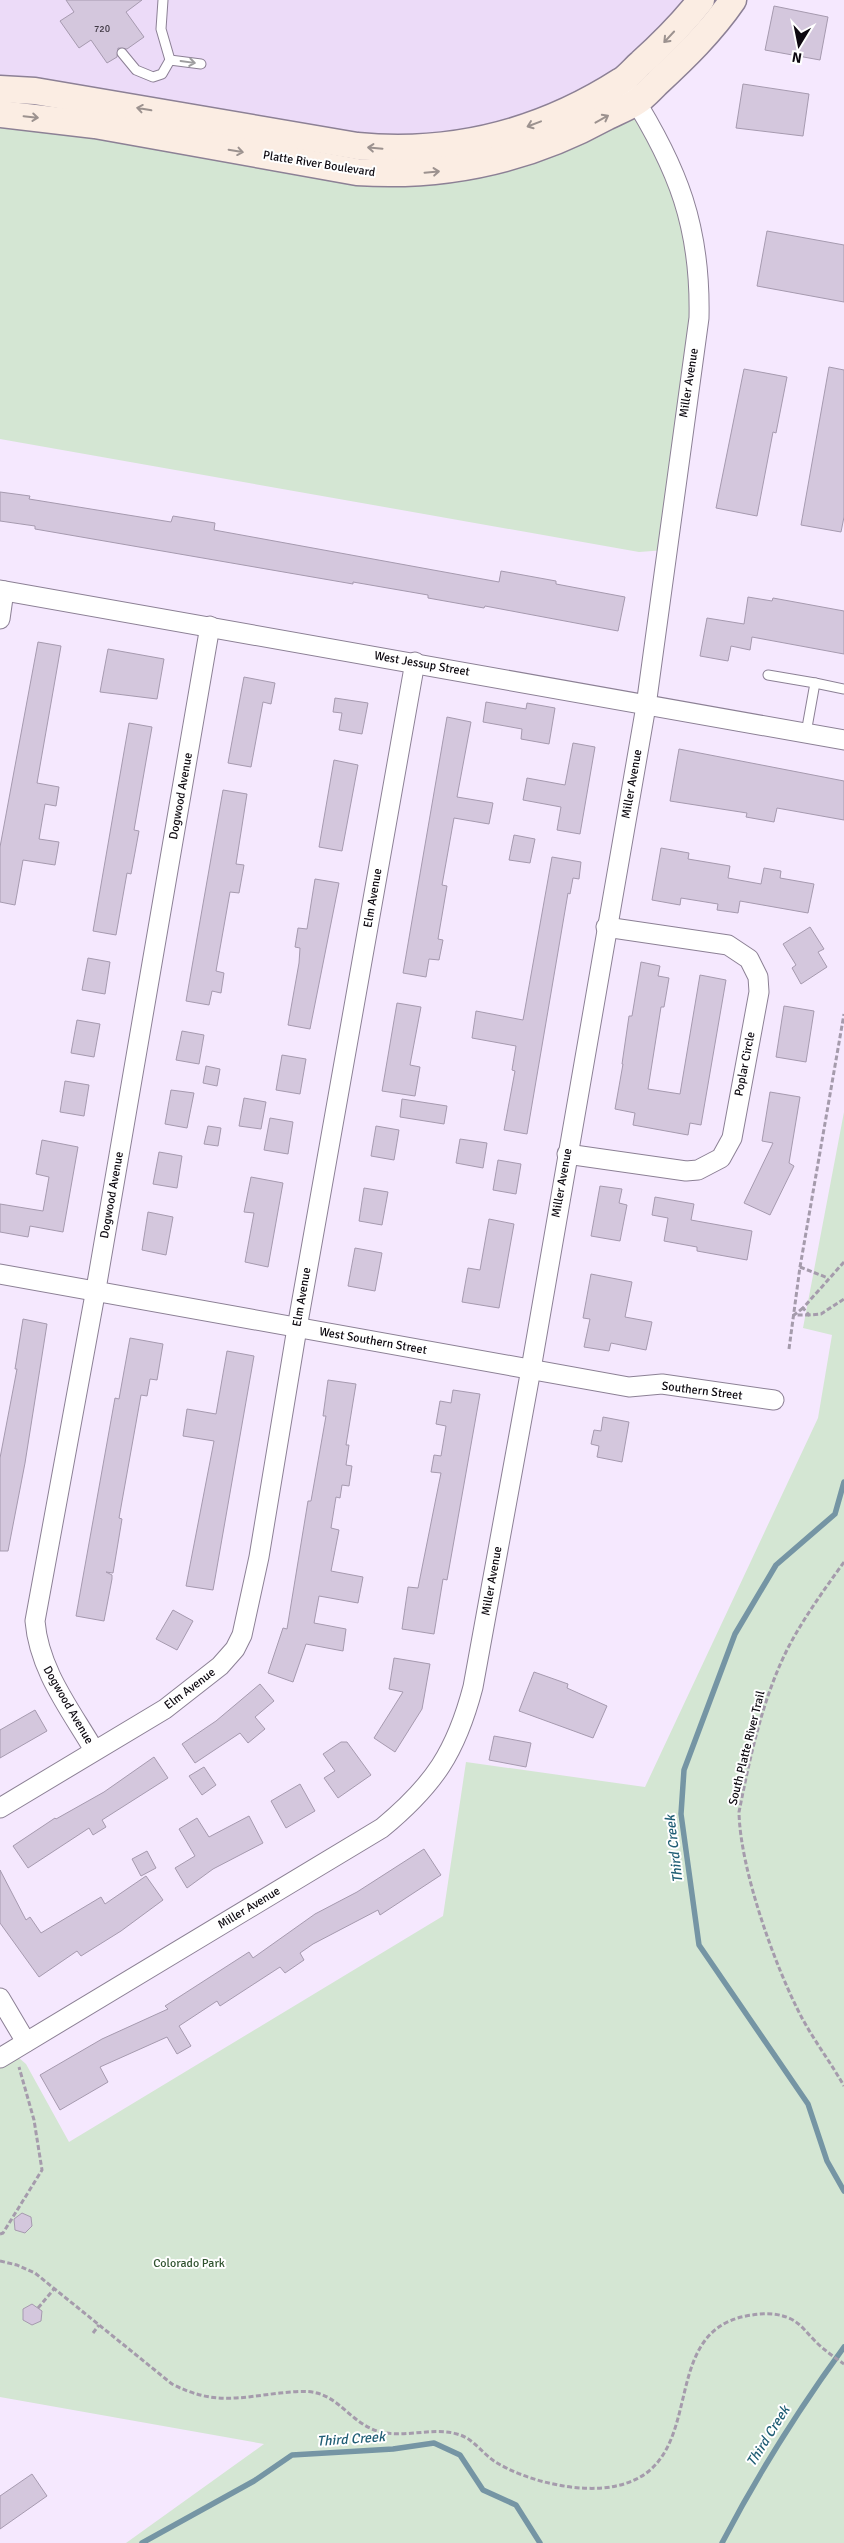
<svg xmlns="http://www.w3.org/2000/svg" width="844" height="2543" viewBox="0 0 844 2543" font-family="Signika,sans-serif">
<style>
.built{fill:#ecdbf8}
.green{fill:#d4e6d3}
.lines{fill:none;stroke-linecap:round;stroke-linejoin:round}
.stream{stroke:#7595a4;stroke-width:5.5}
.building{fill:#d4c7dd;stroke:#a69aaf}
.lane-casing{stroke:#8c8095;stroke-width:11}
.street-casing{stroke:#8c8095;stroke-width:21}
.secondary-casing{stroke:#8c8095;stroke-width:29}
.path{stroke:#a59bac;stroke-width:3;stroke-dasharray:5 2.5;stroke-linecap:butt}
.lane{stroke:#fff;stroke-width:9}
.street{stroke:#fff;stroke-width:19}
.secondary{stroke:#fbede3;stroke-width:26}
.oneway{stroke:#9c928f}
.oneway2{stroke:#9e9d9f}
.labels{text-anchor:middle;dominant-baseline:central;stroke-width:4;stroke-linejoin:round;paint-order:stroke}
.number-label{font-size:10px;fill:#3f3843}
.street-label{font-size:12px;fill:#0d0910;stroke:#fff}
.park-label{font-size:12px;fill:#30532f;stroke:#fff}
.water-label{font-size:14px;font-style:italic;fill:#205e75;stroke:#fff}
</style>
<rect width="100%" height="100%" fill="#f5e8fe"/>
<path class="built" d="M0 0H701L623 81 446 147 0 89Z"/>
<g class="green">
<path d="M636 102 698 259 666 550 639 552 0 439V114L336 169Z"/>
<path d="M844 1112V2543H126L264 2444 0 2397V2058L11 2051 26 2064 69 2142 443 1916 466 1762 645 1787 818 1418 832 1335 803 1328Z"/>
</g>
<g class="lines">
<g class="stream">
<path d="M844 1482 835 1514 776 1565 735 1634 684 1770 681 1814 699 1945 808 2104 827 2161 844 2191"/>
<path d="M142 2543 254 2481 292 2455 393 2449 434 2443 460 2455 483 2490 516 2505 540 2543"/>
<path d="M722 2543C758 2474 798 2410 844 2347"/>
</g>
</g>
<g class="building">
<path d="M66 0H142L126 12 144 37 127 49 118 48 117 57 107 63 91 40 79 48 60 21 74 12Z"/>
<path d="M774 6 828 17 820 60 765 50Z"/>
<path d="M743 84 809 94 803 136 736 128Z"/>
<path d="M767 231 844 245V302L757 286Z"/>
<path d="M829 367 844 370V517L841 532 801 525Z"/>
<path d="M744 369 787 377 776 433 773 432 757 516 716 508Z"/>
<path d="M0 492 30 496 29 499 171 522 173 516 215 523 214 530 499 582 501 571 556 581V584L625 597 618 631 485 606 484 608 428 598V595L353 582V584L35 529V526L0 521Z"/>
<path d="M748 597 772 601 773 598 844 611V654L752 637 750 650 731 646 728 661 700 656 707 618 744 624Z"/>
<path d="M38 642 61 646 37 783 59 787 56 806 45 804 39 839 59 842 55 865 23 860 15 905 0 902V847Z"/>
<path d="M108 649 164 659 157 699 100 692Z"/>
<path d="M244 677 275 683 271 704 263 702 251 767 228 763Z"/>
<path d="M335 698 368 703 362 734 339 730 342 713 333 712Z"/>
<path d="M486 702 526 709 527 703 555 708 549 744 521 739 522 729 483 722Z"/>
<path d="M447 717 471 722 457 797 493 803 489 824 454 818 442 885 447 886 438 939 443 940 439 960 429 959 426 977 403 973Z"/>
<path d="M129 723 152 727 134 830 139 831 131 874 127 873 116 935 93 931Z"/>
<path d="M573 743 595 747 580 834 557 830 561 807 523 800 527 778 565 785Z"/>
<path d="M679 749 844 781V820L777 808 774 822 746 817 747 813 670 801Z"/>
<path d="M334 760 358 765 342 851 319 847Z"/>
<path d="M223 790 247 794 236 864 244 865 239 893 230 892 216 971 224 973 221 993 212 991 209 1005 186 1001Z"/>
<path d="M514 835 535 839 530 863 509 860Z"/>
<path d="M661 848 689 853 688 859 730 866 728 878 761 884 764 868 781 871 780 878 814 884 808 913 740 901 738 913 717 910 718 904 681 898 680 905 652 900Z"/>
<path d="M552 857 581 862 579 879 573 878 570 894 568 893 527 1134 504 1130 515 1071 512 1070 516 1046 472 1038 476 1011 523 1020Z"/>
<path d="M315 879 339 883 310 1029 288 1025 299 963 300 948 295 947 298 928 307 929Z"/>
<path d="M810 927 824 949 818 952 827 967 801 984 792 968 796 965 783 944Z"/>
<path d="M88 958 110 962 105 994 82 990Z"/>
<path d="M641 962 660 966 658 976 669 978 664 1007H661L648 1089 680 1094 700 975 726 980 701 1125 690 1123 688 1135 633 1125 635 1113 615 1109 623 1064H622L629 1016H632Z"/>
<path d="M397 1003 421 1007 410 1065 420 1067 415 1096 382 1091Z"/>
<path d="M784 1006 814 1011 806 1062 776 1057Z"/>
<path d="M77 1020 100 1024 94 1057 71 1053Z"/>
<path d="M182 1031 204 1035 199 1064 176 1060Z"/>
<path d="M282 1055 306 1059 300 1094 276 1090Z"/>
<path d="M206 1066 220 1069 217 1086 203 1083Z"/>
<path d="M65 1081 89 1085 84 1116 60 1112Z"/>
<path d="M171 1090 194 1093 187 1128 165 1124Z"/>
<path d="M770 1092 800 1097 789 1163 794 1166 770 1215 744 1203 773 1143 762 1141Z"/>
<path d="M244 1098 266 1102 261 1129 239 1126Z"/>
<path d="M402 1099 447 1106 444 1124 400 1117Z"/>
<path d="M270 1118 293 1122 288 1154 264 1150Z"/>
<path d="M208 1126 221 1128 218 1146 204 1144Z"/>
<path d="M376 1126 399 1130 394 1160 371 1156Z"/>
<path d="M460 1139 487 1143 483 1168 456 1163Z"/>
<path d="M42 1140 78 1147 63 1232 30 1226 28 1237 0 1232V1204L43 1211 49 1177 36 1174Z"/>
<path d="M159 1152 182 1156 177 1188 153 1184Z"/>
<path d="M498 1160 521 1164 516 1194 493 1190Z"/>
<path d="M251 1177 283 1183 268 1267 245 1262 254 1213 244 1212Z"/>
<path d="M600 1186 622 1189 619 1203 627 1205 620 1241 591 1236Z"/>
<path d="M364 1188 388 1192 382 1225 359 1221Z"/>
<path d="M655 1197 694 1204 691 1220 752 1231 747 1260 697 1251V1247L664 1241 668 1218 652 1215Z"/>
<path d="M148 1212 173 1217 166 1255 142 1250Z"/>
<path d="M489 1219 514 1224 499 1308 462 1302 468 1268 480 1270Z"/>
<path d="M355 1248 382 1253 375 1291 348 1286Z"/>
<path d="M591 1274 632 1282 625 1317 652 1322 646 1350 611 1343 609 1351 584 1347 590 1319 583 1318Z"/>
<path d="M23 1319 47 1324 25 1463 8 1551H0V1458L17 1369H15Z"/>
<path d="M130 1338 163 1344 157 1380 150 1379 147 1396 141 1395 119 1518 122 1519 113 1573 106 1572 112 1575V1579L104 1621 76 1616 115 1398 119 1399Z"/>
<path d="M227 1351 254 1356 213 1590 186 1586 214 1441 183 1436 187 1409 216 1414Z"/>
<path d="M328 1380 356 1384 346 1445H349L346 1465 352 1466 349 1486 342 1485 340 1498 336 1497 331 1528 339 1530 331 1571 363 1577 358 1603 319 1596 314 1623 346 1629 343 1651 306 1644 293 1682 268 1673 283 1628 287 1629 308 1501H311L326 1416H323Z"/>
<path d="M453 1390 480 1394 447 1580 443 1579 434 1634 402 1629 408 1587 418 1588 441 1473 431 1472 434 1455 441 1456 446 1426 436 1424 440 1401 451 1403Z"/>
<path d="M603 1417 629 1422 622 1462 597 1457 599 1446 591 1444 594 1430 601 1431Z"/>
<path d="M173 1610 193 1621 177 1650 156 1639Z"/>
<path d="M394 1658 430 1664 422 1709 395 1752 374 1738 403 1692 389 1689Z"/>
<path d="M534 1672 568 1684 567 1688 607 1706 593 1738 519 1711Z"/>
<path d="M260 1684 274 1701 255 1717 265 1729 248 1743 240 1733 195 1763 182 1744 216 1721Z"/>
<path d="M35 1710 47 1731 0 1758V1730Z"/>
<path d="M494 1736 531 1743 526 1767 489 1760Z"/>
<path d="M341 1742H347L371 1775 338 1798 324 1778 335 1771 323 1754Z"/>
<path d="M154 1757 168 1778 102 1820 106 1827 93 1835 89 1828 28 1868 13 1846 55 1818 56 1819 104 1792Z"/>
<path d="M204 1767 216 1785 202 1795 189 1776Z"/>
<path d="M300 1784 315 1811 286 1828 271 1801Z"/>
<path d="M249 1816 263 1843 213 1869 187 1888 175 1868 195 1856 179 1829 197 1818 209 1837Z"/>
<path d="M424 1849 441 1875 380 1915 378 1910 313 1944 300 1953 304 1960 285 1973 280 1967 220 2006 217 2001 179 2026 191 2046 177 2054 167 2037 100 2067 108 2082 60 2110 40 2075 102 2039 168 2009 165 2006 249 1952 253 1958 315 1914 357 1892Z"/>
<path d="M147 1851 156 1868 141 1876 132 1859Z"/>
<path d="M0 1870 26 1920 30 1917 41 1933 101 1897 105 1904 146 1876 163 1900 121 1931 81 1956 77 1951 39 1977 0 1923Z"/>
<path d="M22 2213 31 2217 32 2226 25 2233 15 2230 14 2219Z"/>
<path d="M32 2304 42 2311 41 2321 32 2325 23 2320V2309Z"/>
<path d="M32 2474 47 2496 0 2529V2496Z"/>
</g>
<g class="lines">
<g class="lane-casing">
<g id="lane">
<path d="M163 0 161 29 170 60"/>
<path d="M122 53 136 70 153 77 162 74 170 60 201 64"/>
<path d="M768 675 815 683 806 733"/>
<path d="M815 683 844 689"/>
</g>
</g>
<g class="street-casing">
<g id="street">
<path d="M0 590 844 740"/>
<path d="M0 619 4 591"/>
<path d="M567 1154 686 1171 698 1170 721 1158 732 1138 759 992 758 977 749 959 728 945 606 927"/>
<path d="M0 1274 629 1387 662 1384 774 1400"/>
<path d="M94 1750C70 1709 39 1670 35 1621L96 1289 210 626"/>
<path d="M0 1808 165 1709 220 1666 235 1649 242 1635 259 1557 297 1328 415 662"/>
<path d="M0 1998 26 2042"/>
<path d="M0 2058 382 1828C434 1785 456 1752 473 1687L531 1369 646 706 699 318C701 227 678 168 630 92"/>
</g>
</g>
<g class="secondary-casing">
<g id="secondary">
<path d="M0 89 35 91 357 146C453 155 540 133 621 81 628 77 634 69 641 63 662 44 683 23 701 0"/>
<path d="M0 114 95 125 357 172C446 178 528 160 606 117 616 112 627 108 636 102 644 97 650 90 656 84 684 58 711 32 733 0"/>
</g>
</g>
<g class="path">
<path d="M844 1262 803 1308 809 1315 821 1314 844 1299"/>
<path d="M800 1267 828 1278"/>
<path d="M803 1308 794 1315H809"/>
<path d="M789 1349 800 1267 844 1014"/>
<path d="M844 1562C824 1590 805 1616 789 1646 763 1696 750 1757 739 1812 740 1869 775 1967 802 2018 815 2042 831 2063 844 2086"/>
<path d="M0 2234 3 2233 42 2170 34 2120 19 2067"/>
<path d="M0 2261 17 2265 35 2273 172 2384C213 2405 237 2398 280 2393 292 2392 306 2390 317 2393 339 2399 351 2420 372 2429 399 2441 430 2426 457 2434 473 2438 481 2452 494 2461 525 2481 580 2494 616 2486 712 2466 654 2334 746 2316 762 2313 776 2312 791 2319 801 2324 807 2333 815 2341 824 2350 834 2357 844 2364"/>
<path d="M38 2308 54 2289"/>
<path d="M93 2333 99 2325"/>
</g>
<use href="#lane" class="lane"/>
<use href="#street" class="street"/>
<use href="#secondary" class="secondary"/>
</g>
<defs><path id="oneway-shaft" d="M-6 0H5M1.5-3L5.5 0L1.5 3" fill="none" stroke-width="1.6" stroke-linecap="round" stroke-linejoin="round" transform="scale(1.25)"/></defs>
<g class="oneway">
<use href="#oneway-shaft" transform="translate(669 37) rotate(133)"/>
<use href="#oneway-shaft" transform="translate(144 109) rotate(-170)"/>
<use href="#oneway-shaft" transform="translate(31 117) rotate(6)"/>
<use href="#oneway-shaft" transform="translate(602 119) rotate(-29)"/>
<use href="#oneway-shaft" transform="translate(534 124) rotate(159)"/>
<use href="#oneway-shaft" transform="translate(375 148) rotate(-175)"/>
<use href="#oneway-shaft" transform="translate(236 151) rotate(10)"/>
<use href="#oneway-shaft" transform="translate(432 172) rotate(-5)"/>
</g>
<use class="oneway2" href="#oneway-shaft" transform="translate(188 62) rotate(8)"/>
<g class="labels">
<g class="number-label">
<text x="102" y="29">720</text>
</g>
<g class="street-label">
<text transform="translate(319 164) rotate(9)">Platte River Boulevard</text>
<text transform="translate(689 383) rotate(-81)">Miller Avenue</text>
<text transform="translate(422 664) rotate(10)">West Jessup Street</text>
<text transform="translate(632 784) rotate(-80)">Miller Avenue</text>
<text transform="translate(181 796) rotate(-80)">Dogwood Avenue</text>
<text transform="translate(373 898) rotate(-80)">Elm Avenue</text>
<text transform="translate(745 1064) rotate(-79)">Poplar Circle</text>
<text transform="translate(562 1183) rotate(-80)">Miller Avenue</text>
<text transform="translate(112 1195) rotate(-80)">Dogwood Avenue</text>
<text transform="translate(302 1297) rotate(-80)">Elm Avenue</text>
<text transform="translate(373 1341) rotate(10)">West Southern Street</text>
<text transform="translate(702 1391) rotate(7)">Southern Street</text>
<text transform="translate(492 1581) rotate(-80)">Miller Avenue</text>
<text transform="translate(190 1689) rotate(-37)">Elm Avenue</text>
<text transform="translate(68 1705) rotate(60)">Dogwood Avenue</text>
<text transform="translate(747 1748) rotate(-76)">South Platte River Trail</text>
<text transform="translate(249 1908) rotate(-31)">Miller Avenue</text>
</g>
<g class="park-label">
<text x="189" y="2263">Colorado Park</text>
</g>
<g class="water-label">
<text transform="translate(674 1849) rotate(-97)">Third Creek</text>
<text transform="translate(768 2436) rotate(-58)">Third Creek</text>
<text transform="translate(351 2439) rotate(-4)">Third Creek</text>
</g>
</g>
<g transform="translate(799 45) rotate(190)" stroke="#ffffff" stroke-width="4" paint-order="stroke">
<path d="M0-4L9 19L0 12L-9 19Z" fill="#0d0910"/>
<text y="-8" font-size="14" font-weight="bold" text-anchor="middle" fill="#0d0910">N</text>
</g>
</svg>
